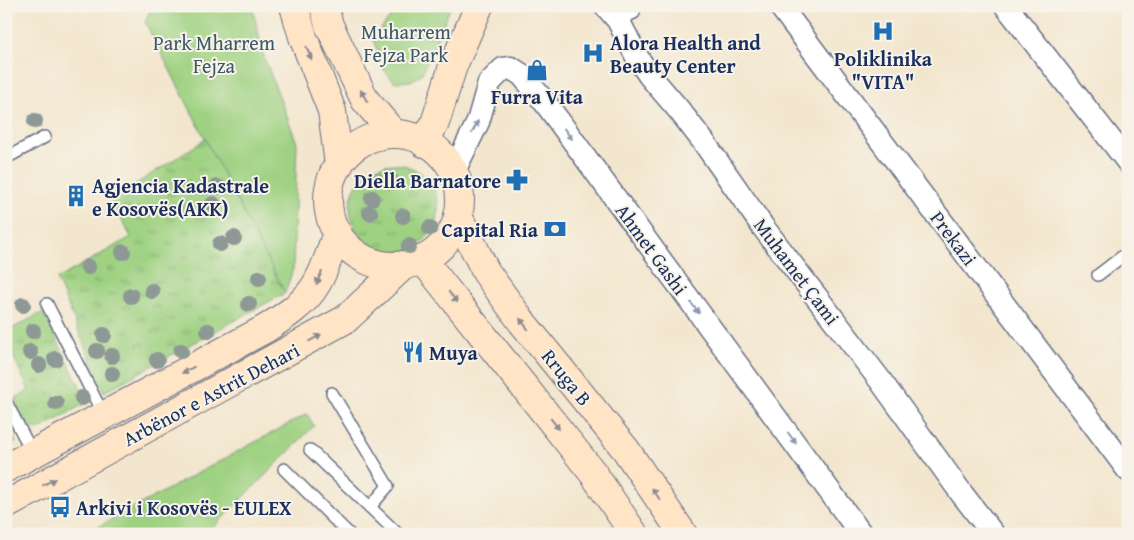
<svg xmlns="http://www.w3.org/2000/svg" width="1134" height="540" viewBox="0 0 1134 540" font-family="'Gentium Book Plus',serif">
<style>
.grass{fill:url(#grass-tufts);stroke:#5c8070}
.park{fill:#9ed181;stroke:#5c8070}
.lines{fill:none;stroke-linecap:round;stroke-linejoin:round}
.lane-casing{stroke:#676f85;stroke-width:14}
.street-casing{stroke:#676f85;stroke-width:25}
.secondary-casing{stroke:#676f85;stroke-width:30}
.lane{stroke:#fff;stroke-width:11}
.street{stroke:#fff;stroke-width:22}
.secondary{stroke:#ffe4c6;stroke-width:28}
.tree{fill:#8e9895}
.oneway{fill:#8d8a92}
.oneway2{fill:#8d97ae}
.labels{text-anchor:middle;dominant-baseline:central;stroke-width:4;stroke-linejoin:round;paint-order:stroke}
.park-label{font-size:20px;fill:#3c5867;stroke:#f7f3e8}
.poi-label{font-size:20px;font-weight:bold;fill:#1b2f5e;stroke:#f7f3e8;text-anchor:start}
.street-label{font-size:20px;fill:#1b2f5e;stroke:#f7f3e8}
</style>
<defs>
<pattern id="grass-tufts" width="24" height="20" patternUnits="userSpaceOnUse" patternTransform="scale(1.25)"><rect width="24" height="20" fill="#9ed181"/><path d="M3 7l-1-3M5 7V3M7 7l1-3M15 17l-1-3M17 17v-4M19 17l1-3" fill="none" stroke="#80aa6d"/></pattern>
</defs>
<rect width="100%" height="100%" fill="#f7f3e8"/>
<filter id="ink" filterUnits="userSpaceOnUse"><feTurbulence type="fractalNoise" baseFrequency=".02" numOctaves="2"/><feDisplacementMap in="SourceGraphic" scale="10" xChannelSelector="R" yChannelSelector="G"/><feConvolveMatrix kernelMatrix="1 2 1 2 8 2 1 2 1" color-interpolation-filters="sRGB"/></filter>
<filter id="wash" filterUnits="userSpaceOnUse"><feTurbulence type="fractalNoise" baseFrequency=".0096" numOctaves="4" result="noise"/><feDisplacementMap in="SourceGraphic" scale="20" xChannelSelector="R" yChannelSelector="G"/><feGaussianBlur stdDeviation="1.12" result="paint"/><feColorMatrix in="noise" values="0 0 0 0 0 0 0 0 0 0 0 0 0 0 0 0 0 1.4 0 .05"/><feComposite in="paint" operator="in"/></filter>
<g filter="url(#wash)">
<rect width="100%" height="100%" fill="#f3e6ce"/>
<g class="grass">
<path d="M206 139 285 293 104 392 57 279 131 237 111 200Z"/>
<circle cx="394" cy="208" r="44"/>
<path d="M43 312 83 393 84 404 38 430 26 424 16 404V398L29 390 6 341V332Z"/>
<path d="M9 430 16 442 6 447V431Z"/>
</g>
<g class="park">
<path d="M152 6H252L264 57 297 143 293 269 285 293 145 22Z"/>
<path d="M399 6H451L422 74 411 81 395 82 384 70 373 39Z"/>
<path d="M307 414 314 426 207 534H85Z"/>
</g>
</g>
<g filter="url(#ink)">
<g class="lines">
<g class="lane-casing">
<g id="lane">
<path d="M618 20 634 13 629 6"/>
<path d="M6 158 45 137"/>
<path d="M1098 275 1128 252"/>
<path d="M47 304 104 416"/>
<path d="M332 393 388 486 370 507"/>
<path d="M6 402 33 454"/>
<path d="M310 450 398 534"/>
<path d="M284 469 349 534"/>
</g>
</g>
<g class="street-casing">
<g id="street">
<path d="M606 6 618 20 637 57 649 75 679 110 703 141 763 227 880 380 962 494 993 534"/>
<path d="M780 6 1128 470"/>
<path d="M1006 6 1128 162"/>
<path d="M454 171 478 122 489 83 503 69 511 68 522 75 547 105 861 534"/>
</g>
</g>
<g class="secondary-casing">
<g id="secondary">
<path d="M294 6 303 37 332 111 339 165"/>
<path d="M324 6 329 25 365 100 394 134"/>
<circle cx="394" cy="200" r="66"/>
<path d="M424 143 435 123 453 66 479 6"/>
<path d="M458 216 486 272 522 322 626 450 683 534"/>
<path d="M422 259 593 473 634 534"/>
<path d="M6 468 265 329C284 317 306 303 317 283 326 268 331 249 337 233"/>
<path d="M6 505 346 319 404 265"/>
</g>
</g>
<use href="#lane" class="lane"/>
<use href="#street" class="street"/>
<use href="#secondary" class="secondary"/>
</g>
<g class="tree">
<circle cx="35" cy="121" r="8"/>
<circle cx="392" cy="182" r="8"/>
<circle cx="217" cy="187" r="8"/>
<circle cx="372" cy="198" r="8"/>
<circle cx="213" cy="204" r="8"/>
<circle cx="370" cy="213" r="8"/>
<circle cx="403" cy="216" r="8"/>
<circle cx="430" cy="228" r="8"/>
<circle cx="234" cy="238" r="8"/>
<circle cx="220" cy="244" r="8"/>
<circle cx="409" cy="246" r="8"/>
<circle cx="123" cy="252" r="8"/>
<circle cx="88" cy="267" r="8"/>
<circle cx="259" cy="278" r="8"/>
<circle cx="152" cy="291" r="8"/>
<circle cx="131" cy="296" r="8"/>
<circle cx="249" cy="304" r="8"/>
<circle cx="23" cy="305" r="8"/>
<circle cx="33" cy="331" r="8"/>
<circle cx="208" cy="331" r="8"/>
<circle cx="104" cy="335" r="8"/>
<circle cx="97" cy="351" r="8"/>
<circle cx="181" cy="351" r="8"/>
<circle cx="30" cy="352" r="8"/>
<circle cx="112" cy="356" r="8"/>
<circle cx="55" cy="359" r="8"/>
<circle cx="157" cy="360" r="8"/>
<circle cx="39" cy="365" r="8"/>
<circle cx="112" cy="374" r="8"/>
<circle cx="82" cy="398" r="8"/>
<circle cx="56" cy="403" r="8"/>
</g>
<defs><path id="oneway-solid" d="M-6-.8H1V-3.2L6.5 0L1 3.2V.8H-6Z" transform="scale(1.25)"/></defs>
<g class="oneway">
<use href="#oneway-solid" transform="translate(309 53) rotate(68)"/>
<use href="#oneway-solid" transform="translate(364 96) rotate(-120)"/>
<use href="#oneway-solid" transform="translate(319 278) rotate(114)"/>
<use href="#oneway-solid" transform="translate(453 297) rotate(51)"/>
<use href="#oneway-solid" transform="translate(524 324) rotate(-128)"/>
<use href="#oneway-solid" transform="translate(315 338) rotate(-29)"/>
<use href="#oneway-solid" transform="translate(188 370) rotate(152)"/>
<use href="#oneway-solid" transform="translate(555 424) rotate(52)"/>
<use href="#oneway-solid" transform="translate(49 482) rotate(-28)"/>
<use href="#oneway-solid" transform="translate(656 494) rotate(-124)"/>
</g>
<g class="oneway2">
<use href="#oneway-solid" transform="translate(475 127) rotate(-63)"/>
<use href="#oneway-solid" transform="translate(568 134) rotate(54)"/>
<use href="#oneway-solid" transform="translate(695 308) rotate(53)"/>
<use href="#oneway-solid" transform="translate(792 438) rotate(53)"/>
</g>
</g>
<defs>
<g id="hospital-bare" transform="scale(1.725)"><path d="M-5-5h3v3.5h4V-5h3V5h-3V1.5h-4V5h-3Z" fill="#1f6fb2" stroke="#f7f3e8" stroke-width="2.5" paint-order="stroke"/></g>
<g id="shop-bare" transform="scale(1.725)"><path d="M-5-2.5h2.3a2.7 3.5 0 0 1 5.4 0H5L5.5 6h-11ZM-1.5-2.5h3a1.5 2.3 0 0 0-3 0Z" fill="#1f6fb2" stroke="#f7f3e8" stroke-width="2.5" paint-order="stroke"/></g>
<g id="pharmacy-bare" transform="scale(1.725)"><path d="M-2-6h4v4h4v4h-4v4h-4v-4h-4v-4h4Z" fill="#1f6fb2" stroke="#f7f3e8" stroke-width="2.5" paint-order="stroke"/></g>
<g id="building-bare" transform="scale(1.725)"><path d="M-4-6H4V6H1V3H-1V6H-4ZM-2.5-4.3h1.7v1.8h-1.7ZM.8-4.3h1.7v1.8H.8ZM-2.5-1h1.7V.8h-1.7ZM.8-1h1.7V.8H.8Z" fill="#1f6fb2" stroke="#f7f3e8" stroke-width="2.5" paint-order="stroke"/></g>
<g id="bank-bare" transform="scale(1.725)"><path d="M-6-4H6V4H-6ZM0-2.3a2.3 2.3 0 1 0 0 4.6a2.3 2.3 0 1 0 0-4.6Z" fill="#1f6fb2" stroke="#f7f3e8" stroke-width="2.5" paint-order="stroke"/></g>
<g id="restaurant-bare" transform="scale(1.725)"><path d="M-5-6h1v4h1v-4h1v4h1v-4h1v5L-1.5 .5V6h-2V.5L-5-1ZM5-6V6H3V1.5H1.5Q1.5-4 5-6Z" fill="#1f6fb2" stroke="#f7f3e8" stroke-width="2.5" paint-order="stroke"/></g>
<g id="bus-bare" transform="scale(1.725)"><path d="M-5-6H5V4H4V6H2V4H-2V6H-4V4H-5ZM-3.5-4V0h7V-4ZM-3.5 1.2v1.5H-2V1.2ZM2 1.2v1.5H3.5V1.2Z" fill="#1f6fb2" stroke="#f7f3e8" stroke-width="2.5" paint-order="stroke"/></g>
</defs>
<g fill-rule="evenodd">
<use href="#hospital-bare" x="883" y="31"/>
<use href="#hospital-bare" x="593" y="53"/>
<use href="#shop-bare" x="537" y="70"/>
<use href="#pharmacy-bare" x="517" y="180"/>
<use href="#building-bare" x="76" y="196"/>
<use href="#bank-bare" x="555" y="229"/>
<use href="#restaurant-bare" x="413" y="352"/>
<use href="#bus-bare" x="60" y="507"/>
</g>
<g class="labels">
<g class="park-label">
<text x="406" y="31">Muharrem<tspan x="406" dy="23">Fejza Park</tspan></text>
<text x="214" y="42">Park Mharrem<tspan x="214" dy="23">Fejza</tspan></text>
</g>
<g class="poi-label">
<text x="610" y="42">Alora Health and<tspan x="610" dy="23">Beauty Center</tspan></text>
<text x="883" y="58" text-anchor="middle">Poliklinika<tspan x="883" dy="23">"VITA"</tspan></text>
<text x="537" y="96" text-anchor="middle">Furra Vita</text>
<text x="501" y="180" text-anchor="end">Diella Barnatore</text>
<text x="92" y="185">Agjencia Kadastrale<tspan x="92" dy="23">e Kosovës(AKK)</tspan></text>
<text x="538" y="229" text-anchor="end">Capital Ria</text>
<text x="429" y="352">Muya</text>
<text x="76" y="507">Arkivi i Kosovës - EULEX</text>
</g>
<g class="street-label">
<text transform="translate(954 238) rotate(53)">Prekazi</text>
<text transform="translate(652 249) rotate(54)">Ahmet Gashi</text>
<text transform="translate(797 271) rotate(53)">Muhamet Çami</text>
<text transform="translate(567 377) rotate(51)">Rruga B</text>
<text transform="translate(211 394) rotate(-28)">Arbënor e Astrit Dehari</text>
</g>
</g>
<rect width="1134" height="540" fill="none" stroke="#f7f3e8" stroke-width="25"/>
</svg>
